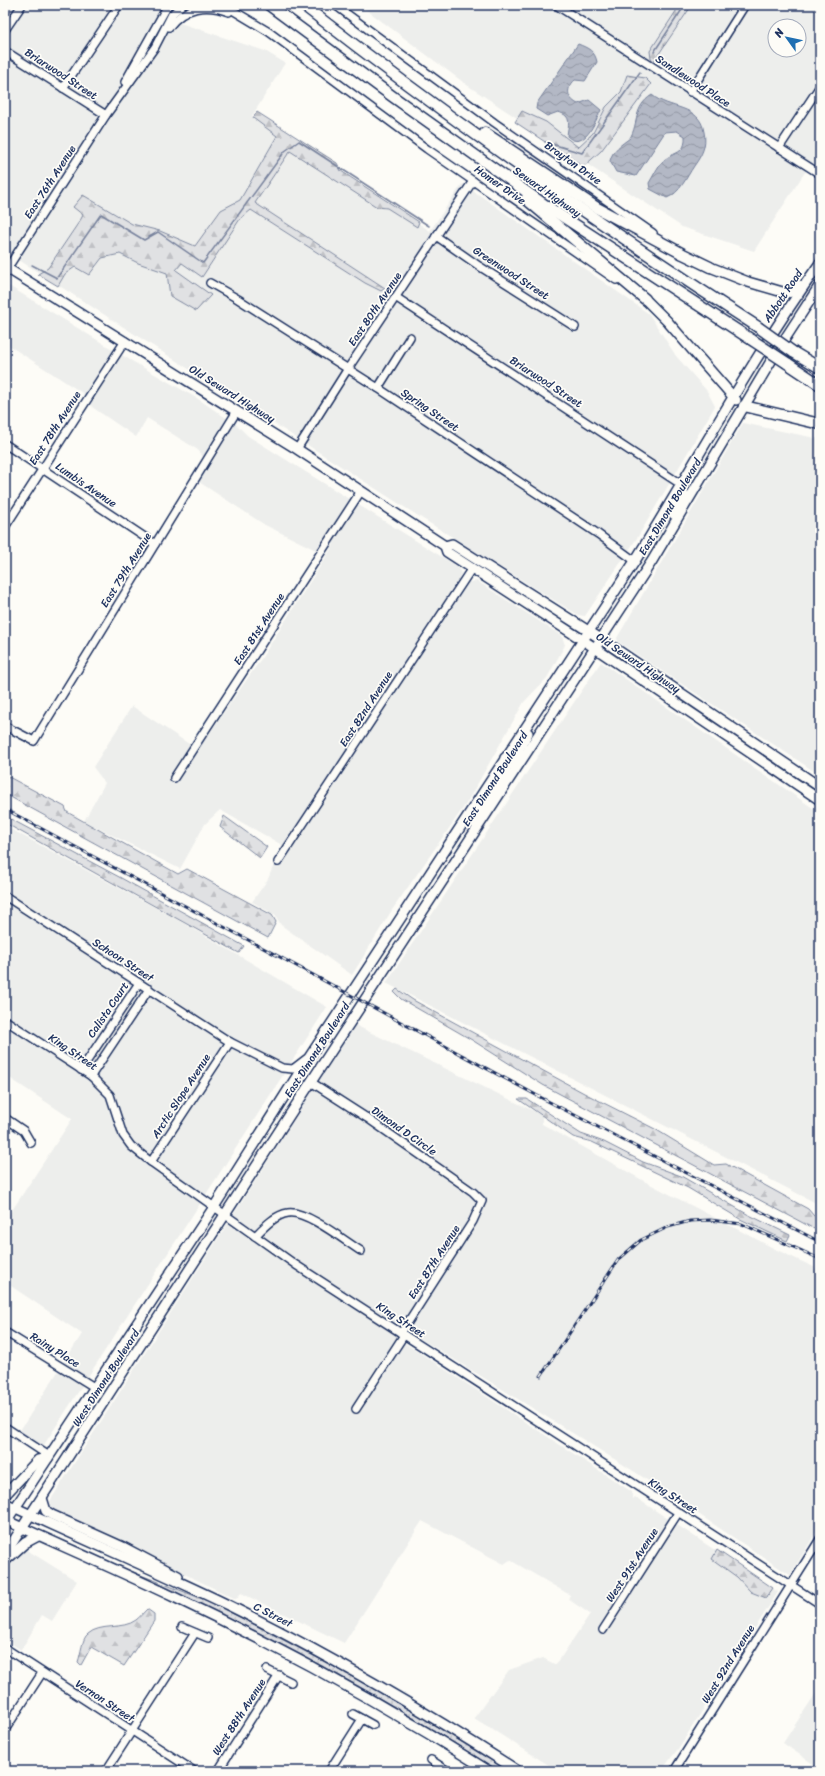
<svg xmlns="http://www.w3.org/2000/svg" width="825" height="1776" viewBox="0 0 825 1776" font-family="Sriracha,sans-serif">
<style>
.built{fill:#edeeec;fill-rule:evenodd}
.grass{fill:url(#grass-dots);stroke:#7e88a0}
.forest{fill:url(#forest-firs);stroke:#7e88a0}
.water{fill:url(#water-waves);stroke:#76819c}
.lines{fill:none;stroke-linecap:round;stroke-linejoin:round}
.stream{stroke:#76819c;stroke-width:1.5}
.minor-casing{stroke:#1b2f5e;stroke-width:10}
.major-casing{stroke:#1b2f5e;stroke-width:12}
.highway-casing{stroke:#1b2f5e;stroke-width:13}
.minor{stroke:#fdfcf7;stroke-width:7}
.major{stroke:#fdfcf7;stroke-width:9}
.highway{stroke:#fdfcf7;stroke-width:10}
.rail-casing{stroke:#1b2f5e;stroke-width:3}
.rail{stroke:#fdfcf7;stroke-width:1.5;stroke-dasharray:4.5;stroke-linecap:butt}
.highway-bridge-casing{stroke:#1b2f5e;stroke-width:13;stroke-linecap:butt}
.highway-bridge{stroke:#fdfcf7;stroke-width:10}
.labels{text-anchor:middle;dominant-baseline:central;stroke-width:3.5;stroke-linejoin:round;paint-order:stroke}
.street-label{font-size:11px;fill:#1b2f5e;stroke:#fdfcf7}
</style>
<defs>
<pattern id="grass-dots" width="8" height="8" patternUnits="userSpaceOnUse"><rect width="8" height="8" fill="#e0e1e3"/><path d="M2 2h.1M6 6h.1" fill="none" stroke="#c0c1c5" stroke-width="1.8" stroke-linecap="round"/></pattern>
<pattern id="forest-firs" width="22" height="20" patternUnits="userSpaceOnUse"><rect width="22" height="20" fill="#e0e1e3"/><path d="M5 1l3.5 6h-7zM16 11l3.5 6h-7z" fill="#c0c1c5"/></pattern>
<pattern id="water-waves" width="16" height="10" patternUnits="userSpaceOnUse"><rect width="16" height="10" fill="#b3b8c5"/><path d="M0 5q4-4 8 0t8 0" fill="none" stroke="#9196a3"/></pattern>
</defs>
<rect width="100%" height="100%" fill="#fdfcf7"/>
<filter id="ink" filterUnits="userSpaceOnUse"><feTurbulence type="fractalNoise" baseFrequency=".025" numOctaves="2"/><feDisplacementMap in="SourceGraphic" scale="8" xChannelSelector="R" yChannelSelector="G"/><feConvolveMatrix kernelMatrix="1 2 1 2 8 2 1 2 1" color-interpolation-filters="sRGB"/></filter>
<g filter="url(#ink)">
<g class="built">
<path d="M5 5H164L163 14 180 23 265 51 285 63 252 116 282 132 430 231 462 184 478 194 649 314 676 356 707 391 715 406 639 535 585 616 578 615 423 519 5 251Z"/>
<path d="M360 5H820V167L813 163 803 175 754 251 682 227 467 85ZM775 26H799V50H775Z"/>
<path d="M9 286 125 357 198 399 238 426 248 436 458 567 461 574 459 577 469 582 477 581 562 636 565 645 547 678 524 702 466 804 392 910 352 975 281 925 275 915 252 902 268 879 282 845 220 810 205 824 180 869 84 821 105 783 93 767 132 706 198 750 261 659 334 544 318 551 265 525 199 482 203 457 198 450 147 418 136 437 92 407 84 394 5 343V291Z"/>
<path d="M743 423 820 439V775L618 642 617 638Z"/>
<path d="M601 662 820 813V1205L386 983Z"/>
<path d="M5 826 178 920 327 1007 42 1448 19 1432 82 1334 5 1282V1221L72 1119 5 1075Z"/>
<path d="M355 1025 542 1115V1124L644 1181 777 1250 820 1270V1526L790 1575 635 1472 410 1332 400 1340 632 1492 633 1499 635 1497 778 1592 678 1749 661 1771H558L474 1718 509 1670 543 1658 556 1665 590 1614 568 1599 570 1595 510 1560 504 1564 422 1521 344 1643 241 1593 236 1599 55 1511 51 1506 50 1501Z"/>
<path d="M22 1547 77 1581 52 1621 42 1615 21 1650 5 1639V1573Z"/>
<path d="M820 1687V1769L783 1743Z"/>
</g>
<path class="grass" d="M133 1572 213 1603 327 1663 394 1700 508 1771H498C382 1695 259 1629 133 1573Z"/>
<g class="forest">
<path d="M680 5H692L654 61 651 59 650 51Z"/>
<path d="M627 75 645 78 651 84 601 151 583 167 515 122 522 111 546 122 578 147 593 133 606 107 621 92Z"/>
<path d="M257 112 337 163 341 171 419 222 417 227 387 208 377 207 290 151 255 203 385 288 381 291 365 283 251 210 240 219 202 277 182 263 176 270 211 295 196 311 170 296 167 273 138 263 120 254 102 258 89 275 75 267 65 274 58 286 38 274 48 268 81 219 83 215 73 207 83 195 132 224 160 231 195 246 221 210 240 200 277 136 253 118Z"/>
<path d="M5 775 65 807 67 812 178 874 187 869 272 915 276 922 268 938 5 794Z"/>
<path d="M5 816 121 878 244 946 239 953 5 823Z"/>
<path d="M224 816 267 847 260 858 220 827Z"/>
<path d="M397 989 413 1000 584 1093 655 1129 714 1165 726 1164 808 1209 814 1216 820 1217V1232L543 1085 472 1040 401 999 394 992Z"/>
<path d="M518 1099H527L581 1134 604 1142 643 1162 681 1176 747 1214 790 1235 787 1241 740 1219 688 1188 592 1142 573 1137Z"/>
<path d="M717 1550 773 1588 766 1598 751 1592 737 1577 712 1559Z"/>
<path d="M147 1609 154 1614V1621L124 1666 91 1647 81 1665 78 1662C81 1654 82 1638 88 1634 100 1623 123 1630 136 1620 140 1617 143 1613 147 1609Z"/>
</g>
<g class="water">
<path d="M578 44C588 48 595 51 597 62L585 81 575 80C566 88 566 98 578 104L589 100 601 110C595 122 584 152 567 136 568 125 573 116 558 112L547 116 536 109 537 103Z"/>
<path d="M652 95C669 110 700 104 704 132 707 145 702 155 694 166 686 178 680 193 667 198L650 189 649 183C654 175 657 167 663 161 674 151 686 155 685 136L677 131 665 132 636 176 616 172 610 161C612 150 622 144 630 138 639 123 633 107 652 95Z"/>
</g>
<g class="lines">
<g class="stream">
<path d="M654 52 685 5"/>
<path d="M545 142 582 153 640 72"/>
<path d="M32 265 57 278 101 214 144 240 158 232 203 263 285 151 299 141 429 226"/>
</g>
<g class="minor-casing">
<g id="minor">
<path d="M224 5 269 32 427 149 616 280"/>
<path d="M335 5 495 123 653 233"/>
<path d="M556 5 820 174"/>
<path d="M169 27C184 7 206 3 229 12"/>
<path d="M5 30 22 5"/>
<path d="M5 51 106 115"/>
<path d="M125 82 168 5"/>
<path d="M63 88 119 5"/>
<path d="M690 92 745 5"/>
<path d="M779 148 820 86"/>
<path d="M436 236 479 266 575 327"/>
<path d="M5 272 106 115 155 47 172 14 182 5"/>
<path d="M210 283 238 299 378 388 598 534 635 561"/>
<path d="M397 298 682 485"/>
<path d="M378 388 410 337"/>
<path d="M5 444 155 544"/>
<path d="M297 449 347 370 473 181"/>
<path d="M5 527 125 341"/>
<path d="M5 726 34 741 237 411"/>
<path d="M174 778 361 491"/>
<path d="M278 862 472 568"/>
<path d="M5 896 230 1042 282 1068 293 1069 306 1059"/>
<path d="M5 1020 91 1076 110 1095 123 1135 131 1146 151 1162 296 1265 820 1604"/>
<path d="M81 1070 139 983"/>
<path d="M91 1076 149 989"/>
<path d="M311 1082 367 1118 473 1192 482 1201 473 1221 401 1333"/>
<path d="M5 1118 24 1131 31 1143"/>
<path d="M151 1162 230 1042"/>
<path d="M255 1236C264 1227 275 1215 288 1213 306 1210 345 1241 361 1251"/>
<path d="M5 1332 94 1387"/>
<path d="M356 1409 404 1335"/>
<path d="M5 1427 49 1456"/>
<path d="M182 1627 208 1638"/>
<path d="M603 1630 678 1513"/>
<path d="M5 1648 194 1771"/>
<path d="M267 1670 291 1682"/>
<path d="M353 1714 373 1725"/>
<path d="M5 1730 42 1673"/>
<path d="M431 1760 448 1771"/>
<path d="M106 1771 195 1633"/>
<path d="M218 1771 279 1675"/>
<path d="M329 1771 362 1719"/>
<path d="M674 1771 820 1539"/>
</g>
</g>
<g class="major-casing">
<g id="major">
<path d="M5 267 297 449 445 546 447 552 595 648 820 800"/>
<path d="M710 267 748 282 786 293 792 292 800 285"/>
<path d="M645 299 667 321 736 400"/>
<path d="M673 514 683 496V487"/>
<path d="M445 546 452 544 601 639 820 787"/>
<path d="M514 767 519 749 528 733"/>
<path d="M474 823 481 809 506 770 505 758"/>
<path d="M5 1495 38 1460 48 1458"/>
<path d="M42 1498 46 1511 52 1515 123 1547 178 1576"/>
<path d="M5 1503C80 1538 156 1570 230 1606 329 1655 425 1711 518 1771"/>
<path d="M5 1520C62 1546 120 1571 176 1598 284 1649 388 1707 489 1771"/>
<path d="M5 1523 214 1207 299 1073 635 561C697 461 752 358 820 263"/>
<path d="M5 1554 311 1082 652 561 777 351 820 285"/>
<path d="M5 1561 25 1543 38 1536"/>
</g>
</g>
<g class="highway-casing">
<g id="highway">
<path d="M269 5 392 96 545 205 752 340"/>
<path d="M303 5C449 119 601 226 758 327"/>
<path d="M485 133 597 208 683 254 710 267"/>
<path d="M526 199 645 299"/>
<path d="M793 352 820 368"/>
<path d="M787 363 820 385"/>
<path d="M744 406 820 424"/>
</g>
</g>
<use href="#minor" class="minor"/>
<use href="#major" class="major"/>
<use href="#highway" class="highway"/>
<g class="rail-casing">
<g id="rail">
<path d="M5 809 536 1095 820 1242"/>
<path d="M541 1376 618 1260 641 1240 668 1227 690 1221 710 1220 742 1224 820 1259"/>
</g>
</g>
<use href="#rail" class="rail"/>
<g class="highway-bridge-casing">
<g id="highway-bridge">
<path d="M758 327 793 352"/>
<path d="M752 340 787 363"/>
</g>
</g>
<use href="#highway-bridge" class="highway-bridge"/>
</g>
</g>
<g class="labels">
<g class="street-label">
<text transform="translate(61 74) rotate(33)">Briarwood Street</text>
<text transform="translate(693 81) rotate(33)">Sandlewood Place</text>
<text transform="translate(573 163) rotate(35)">Brayton Drive</text>
<text transform="translate(50 182) rotate(-57)">East 76th Avenue</text>
<text transform="translate(500 185) rotate(35)">Homer Drive</text>
<text transform="translate(547 192) rotate(35)">Seward Highway</text>
<text transform="translate(511 273) rotate(33)">Greenwood Street</text>
<text transform="translate(783 296) rotate(-56)">Abbott Road</text>
<text transform="translate(375 309) rotate(-56)">East 80th Avenue</text>
<text transform="translate(546 382) rotate(33)">Briarwood Street</text>
<text transform="translate(232 394) rotate(32)">Old Seward Highway</text>
<text transform="translate(430 410) rotate(34)">Spring Street</text>
<text transform="translate(55 428) rotate(-57)">East 78th Avenue</text>
<text transform="translate(86 485) rotate(34)">Lumbis Avenue</text>
<text transform="translate(670 507) rotate(-59)">East Dimond Boulevard</text>
<text transform="translate(126 570) rotate(-58)">East 79th Avenue</text>
<text transform="translate(259 629) rotate(-57)">East 81st Avenue</text>
<text transform="translate(638 663) rotate(34)">Old Seward Highway</text>
<text transform="translate(366 709) rotate(-57)">East 82nd Avenue</text>
<text transform="translate(495 779) rotate(-57)">East Dimond Boulevard</text>
<text transform="translate(123 960) rotate(33)">Schoon Street</text>
<text transform="translate(108 1010) rotate(-56)">Calista Court</text>
<text transform="translate(317 1050) rotate(-57)">East Dimond Boulevard</text>
<text transform="translate(73 1052) rotate(34)">King Street</text>
<text transform="translate(181 1096) rotate(-57)">Arctic Slope Avenue</text>
<text transform="translate(404 1131) rotate(35)">Dimond D Circle</text>
<text transform="translate(434 1262) rotate(-57)">East 87th Avenue</text>
<text transform="translate(401 1320) rotate(33)">King Street</text>
<text transform="translate(55 1350) rotate(32)">Rainy Place</text>
<text transform="translate(106 1378) rotate(-57)">West Dimond Boulevard</text>
<text transform="translate(673 1496) rotate(33)">King Street</text>
<text transform="translate(632 1565) rotate(-57)">West 91st Avenue</text>
<text transform="translate(273 1615) rotate(27)">C Street</text>
<text transform="translate(728 1664) rotate(-58)">West 92nd Avenue</text>
<text transform="translate(105 1701) rotate(33)">Vernon Street</text>
<text transform="translate(239 1717) rotate(-57)">West 88th Avenue</text>
</g>
</g>
<rect width="825" height="1776" fill="none" stroke="#fdfcf7" stroke-width="20"/>
<rect x="10" y="10" width="805" height="1756" fill="none" stroke="#1b2f5e" stroke-width="1.5" filter="url(#ink)"/>
<g transform="translate(787 38) rotate(303)"><circle r="19" fill="#fdfcf7" stroke="#a3aaba"/>
<path d="M0-3L7 15L0 10L-7 15Z" fill="#1f6fb2"/>
<text y="-6" font-size="11" font-weight="bold" text-anchor="middle" fill="#1b2f5e">N</text>
</g>
</svg>
